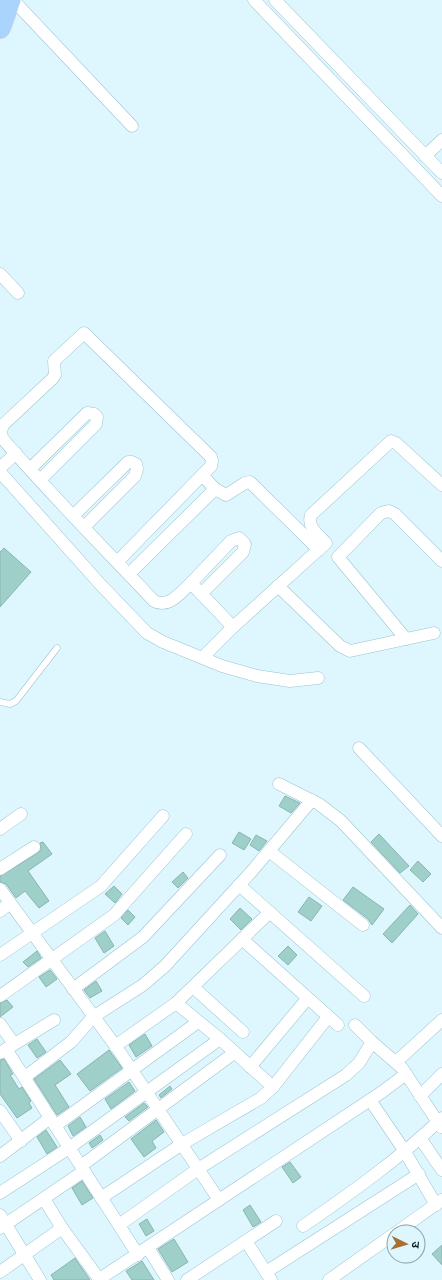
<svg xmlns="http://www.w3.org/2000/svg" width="442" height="1280" viewBox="0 0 442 1280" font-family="'PT Sans Narrow','Noto Sans Devanagari',sans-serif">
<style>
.building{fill:#9fcfc9;stroke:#8ab5b0}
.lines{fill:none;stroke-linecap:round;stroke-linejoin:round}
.lane-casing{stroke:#9bc3cf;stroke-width:7}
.street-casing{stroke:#9bc3cf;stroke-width:13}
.highway-casing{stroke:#d4d7d8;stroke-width:22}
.lane{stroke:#fff;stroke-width:6}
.street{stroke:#fff;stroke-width:12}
.highway{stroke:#abd4fd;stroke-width:21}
</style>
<rect width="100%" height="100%" fill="#def7fe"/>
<g class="building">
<path d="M4 548 31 572 0 607V552Z"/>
<path d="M285 796 300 803 291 813 279 806Z"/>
<path d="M239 832 251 839 244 850 232 843Z"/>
<path d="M379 834 409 866 400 873 371 842Z"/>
<path d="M256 835 267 841 259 851 250 845Z"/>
<path d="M43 842 52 854 28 871 49 901 39 908 25 891 16 898 6 884 0 882V876L38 853 41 850 40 843Z"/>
<path d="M418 861 431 874 423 882 410 870Z"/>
<path d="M183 872 188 878 178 888 172 882Z"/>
<path d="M114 886 122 894 115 903 105 894Z"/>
<path d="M353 887 384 909 372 925 368 919 343 900Z"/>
<path d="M309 897 322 906 311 921 298 912Z"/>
<path d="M410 905 418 914 392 943 383 934Z"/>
<path d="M240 908 252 919 241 930 230 919Z"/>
<path d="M128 910 135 917 128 925 121 918Z"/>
<path d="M105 931 114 946 104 953 95 938Z"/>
<path d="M288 946 297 955 288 965 278 956Z"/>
<path d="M37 951 41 958 28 967 23 962Z"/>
<path d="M50 970 57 979 46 987 39 977Z"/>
<path d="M96 981 102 991 90 998 84 990Z"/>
<path d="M7 1000 13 1007 0 1017V1003Z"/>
<path d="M145 1034 152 1046 136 1057 129 1045Z"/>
<path d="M37 1039 46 1052 37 1058 28 1045Z"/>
<path d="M109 1050 122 1068 90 1091 77 1074Z"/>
<path d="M4 1059 13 1074 10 1075 19 1089 22 1087 31 1101 29 1103 32 1108 17 1118 0 1094V1060Z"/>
<path d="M60 1060 71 1074 55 1085 69 1107 57 1115 34 1079Z"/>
<path d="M129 1082 135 1091 111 1109 105 1099Z"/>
<path d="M170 1086 172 1089 161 1098 159 1095Z"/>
<path d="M144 1103 148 1107 129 1121 125 1117Z"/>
<path d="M80 1117 86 1127 73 1136 68 1126Z"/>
<path d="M156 1120 164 1132 152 1141 156 1148 144 1157 131 1139Z"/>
<path d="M46 1130 57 1147 47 1154 37 1137Z"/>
<path d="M100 1135 103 1140 92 1148 89 1143Z"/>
<path d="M290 1162 301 1177 293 1183 282 1167Z"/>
<path d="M82 1181 93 1198 82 1205 72 1188Z"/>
<path d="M250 1205 261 1222 253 1227 243 1210Z"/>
<path d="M147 1219 154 1231 146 1236 139 1224Z"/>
<path d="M174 1239 188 1262 172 1272 158 1249Z"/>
<path d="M442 1245V1265L432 1254Z"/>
<path d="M75 1258 90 1280H54L51 1275Z"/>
<path d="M142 1261 154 1280H132L126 1271Z"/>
</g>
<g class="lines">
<g class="lane-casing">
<path id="lane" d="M0 702 10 704 16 701 57 648"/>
</g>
<g class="street-casing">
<g id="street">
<path d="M13 0 132 126"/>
<path d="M254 0 442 196"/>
<path d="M275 0 442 173"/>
<path d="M425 156 442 140"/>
<path d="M0 274 18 293"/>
<path d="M0 468 16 453"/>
<path d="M30 469 87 413 94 414 97 417 96 424 40 480"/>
<path d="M0 472 100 584 147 633 163 642 222 666 257 676 290 681 318 678"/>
<path d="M215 489 226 495 245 483 250 482 319 550"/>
<path d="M73 516 128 462H132L136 464 137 469 135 476 84 527"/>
<path d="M117 562 211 466 212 461 211 457 84 333 54 361 55 375 52 379 3 425 1 431 2 438C50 494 103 547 154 601 169 609 181 592 191 583L233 627"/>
<path d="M129 574 215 489 202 475"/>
<path d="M191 583 231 541 239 538 245 544 243 552 201 594"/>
<path d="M278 586 340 646 350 651 434 633"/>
<path d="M406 639 338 557 381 513 389 511 395 514 442 561"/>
<path d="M203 657 233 627 326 543C318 535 307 527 311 515L391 441 396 443 442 485"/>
<path d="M359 748 442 836"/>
<path d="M279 784 319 804 341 821 442 928"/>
<path d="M0 829 21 814"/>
<path d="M269 851 363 925"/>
<path d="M0 869 34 847"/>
<path d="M239 885 364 996"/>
<path d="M0 889 117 1048 219 1200"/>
<path d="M0 911 10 903"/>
<path d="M242 939 338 1025"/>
<path d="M0 955 101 886 163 816"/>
<path d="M193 987 243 1032"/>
<path d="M73 989 143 937 220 855"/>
<path d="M0 996 114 915 186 834"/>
<path d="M176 1003 220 1039 273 1087"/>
<path d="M0 1024 14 1044"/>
<path d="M355 1025 372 1042 402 1068 441 1127"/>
<path d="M115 1046 176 1003 270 912"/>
<path d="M6 1049 138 1255"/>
<path d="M0 1053 54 1020"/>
<path d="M396 1062 442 1020"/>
<path d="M250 1067 307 999"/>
<path d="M25 1077 71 1042 93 1017 143 985 165 966 252 871 312 800"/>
<path d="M420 1096 442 1074"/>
<path d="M370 1100 404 1150 436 1205"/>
<path d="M0 1111 21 1141"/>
<path d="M55 1126 198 1022"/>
<path d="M420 1138 442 1170"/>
<path d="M0 1156 50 1118"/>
<path d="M81 1166 234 1053"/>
<path d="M0 1193 69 1148 220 1039"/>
<path d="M101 1198 182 1144 261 1098 273 1087 328 1017"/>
<path d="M44 1199 62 1228 99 1279"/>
<path d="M0 1215 40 1280"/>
<path d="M119 1225 198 1169 346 1075 359 1063 372 1042"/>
<path d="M303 1226C351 1193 400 1158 442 1118"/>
<path d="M0 1228 84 1171"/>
<path d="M397 1232 442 1200"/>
<path d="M246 1241 271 1280"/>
<path d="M148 1248 168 1280"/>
<path d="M0 1272 62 1228"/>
<path d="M266 1272 419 1174"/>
<path d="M98 1280 382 1092 406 1074"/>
<path d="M187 1280 276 1221"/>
<path d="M329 1280 394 1234"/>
</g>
</g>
<g class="highway-casing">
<path id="highway" d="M0 28 10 0"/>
</g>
<use href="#lane" class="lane"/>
<use href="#street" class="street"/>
<use href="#highway" class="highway"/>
</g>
<g transform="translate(406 1244) rotate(95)"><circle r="19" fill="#def7fe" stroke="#8ca1a8"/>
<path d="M0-3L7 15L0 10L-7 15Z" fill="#a8702e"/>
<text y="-6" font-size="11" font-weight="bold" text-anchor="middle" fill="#112126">उ</text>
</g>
</svg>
